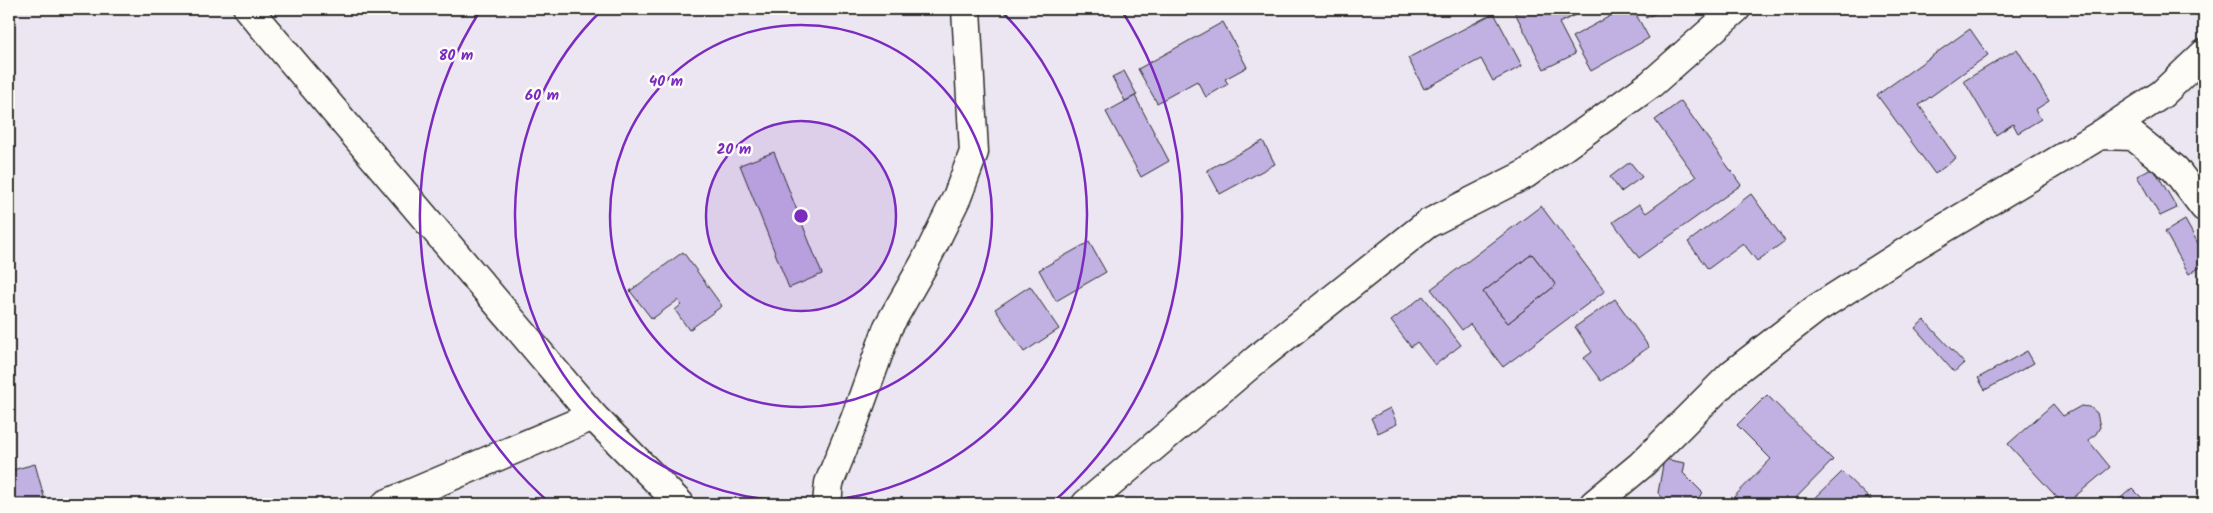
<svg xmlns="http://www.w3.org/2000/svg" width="2213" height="513" viewBox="0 0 2213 513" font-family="Kalam,sans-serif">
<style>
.building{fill:#c0b1e2;stroke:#2b2b2b;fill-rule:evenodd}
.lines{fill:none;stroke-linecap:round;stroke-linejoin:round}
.minor-casing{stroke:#2b2b2b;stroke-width:31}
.minor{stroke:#fdfcf7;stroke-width:28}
.ring{fill:none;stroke:#7b2cbf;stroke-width:2.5}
.centre{fill:#7b2cbf;stroke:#fdfcf7;stroke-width:2.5}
.ring-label{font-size:15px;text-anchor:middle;font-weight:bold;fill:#7b2cbf;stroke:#fdfcf7;stroke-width:5;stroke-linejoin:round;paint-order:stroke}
</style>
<rect width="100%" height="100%" fill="#ebe6f1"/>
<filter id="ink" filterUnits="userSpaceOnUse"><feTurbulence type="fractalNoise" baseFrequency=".02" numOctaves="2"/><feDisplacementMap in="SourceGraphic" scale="10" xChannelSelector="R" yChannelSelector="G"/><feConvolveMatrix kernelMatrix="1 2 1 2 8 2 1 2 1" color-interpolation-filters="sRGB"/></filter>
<g filter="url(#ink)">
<g class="building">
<path d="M1513 9H1587L1559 23 1575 54 1544 69Z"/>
<path d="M1623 9H1633L1649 38 1591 71 1572 37Z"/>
<path d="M1642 9H1664L1646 18Z"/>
<path d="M1494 13 1522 66 1493 81 1481 59 1424 89 1408 58Z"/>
<path d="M1223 22 1247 67 1225 79 1228 84 1206 97 1197 81 1157 103 1138 69Z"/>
<path d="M1970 29 1988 55 1919 105 1956 158 1935 174 1877 95Z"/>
<path d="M2017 49 2049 101 2035 110 2041 119 2018 133 2013 124 1996 135 1964 81Z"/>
<path d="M1124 71 1137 95 1125 101 1112 77Z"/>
<path d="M1135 96 1169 161 1141 177 1106 112Z"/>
<path d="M1681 101 1741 185 1639 258 1613 222 1639 204 1646 213 1696 177 1655 120Z"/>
<path d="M1263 141 1275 164 1220 194 1207 170Z"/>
<path d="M774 152 822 274 789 288 740 165Z"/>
<path d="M1630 162 1642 177 1621 192 1610 177Z"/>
<path d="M2153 167 2177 208 2160 216 2137 176Z"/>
<path d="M1751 194 1785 241 1757 261 1743 243 1708 269 1688 242Z"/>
<path d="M1541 206 1605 291 1503 367 1470 324 1462 330 1431 289ZM1532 254 1556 285 1508 323 1483 292Z"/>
<path d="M2185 220 2204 254V265L2189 274 2165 232Z"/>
<path d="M1089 242 1106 272 1056 301 1039 270Z"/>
<path d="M683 252 722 306 689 330 675 310 681 305 678 300 652 319 630 291Z"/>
<path d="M1532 254 1556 285 1508 323 1483 292Z"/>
<path d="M1030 286 1059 329 1024 352 995 309Z"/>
<path d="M1423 296 1461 345 1435 365 1417 342 1411 347 1391 321Z"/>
<path d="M1615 299 1649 347 1601 381 1584 358 1592 352 1575 327Z"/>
<path d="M1924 320 1964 363 1954 372 1915 328Z"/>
<path d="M2027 351 2034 363 1985 390 1978 378Z"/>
<path d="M1767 395 1833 460 1790 504H1727L1771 459 1737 425Z"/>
<path d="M2053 404 2063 416 2081 406 2090 407 2097 413 2100 427 2096 434 2088 440 2110 467 2066 504H2063L2008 444Z"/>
<path d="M1390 408 1397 424 1378 433 1371 418Z"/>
<path d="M1664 459 1685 463 1683 473 1703 493 1692 504H1669L1658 493Z"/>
<path d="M35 464 46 504H9V471Z"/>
<path d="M1842 472 1875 504H1809Z"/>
<path d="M2132 488 2148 504H2114Z"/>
</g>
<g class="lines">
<g class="minor-casing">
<g id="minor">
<path d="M248 9 593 416 680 504"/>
<path d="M2100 135 2162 94 2204 54"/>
<path d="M386 504 593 416"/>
<path d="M827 504 829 483 855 419 888 327 924 264 957 197 974 152 966 9"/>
<path d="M1086 504 1257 359 1427 224 1526 174 1651 84 1736 9"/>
<path d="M1594 504 1641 465 1733 373 1816 309 1918 244 2100 135 2133 136 2175 169 2204 207"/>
</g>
</g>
<use href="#minor" class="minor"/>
</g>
</g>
<circle cx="801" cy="216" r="95" fill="#7b2cbf" fill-opacity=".12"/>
<g class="ring">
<circle cx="801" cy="216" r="95"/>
<circle cx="801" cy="216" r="191"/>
<path d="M1000 10A286 286 0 1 1 602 10"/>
<path d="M551 504A381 381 0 0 1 480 11M1122 11A381 381 0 0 1 1051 504"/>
</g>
<circle cx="801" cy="216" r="8" class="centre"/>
<g class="ring-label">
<text x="456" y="60">80 m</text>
<text x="666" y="86">40 m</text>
<text x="542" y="100">60 m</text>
<text x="734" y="154">20 m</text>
</g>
<rect width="2213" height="513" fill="none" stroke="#fdfcf7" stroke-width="30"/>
<rect x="15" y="15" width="2183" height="483" fill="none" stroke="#2b2b2b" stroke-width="2" filter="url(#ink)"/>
</svg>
